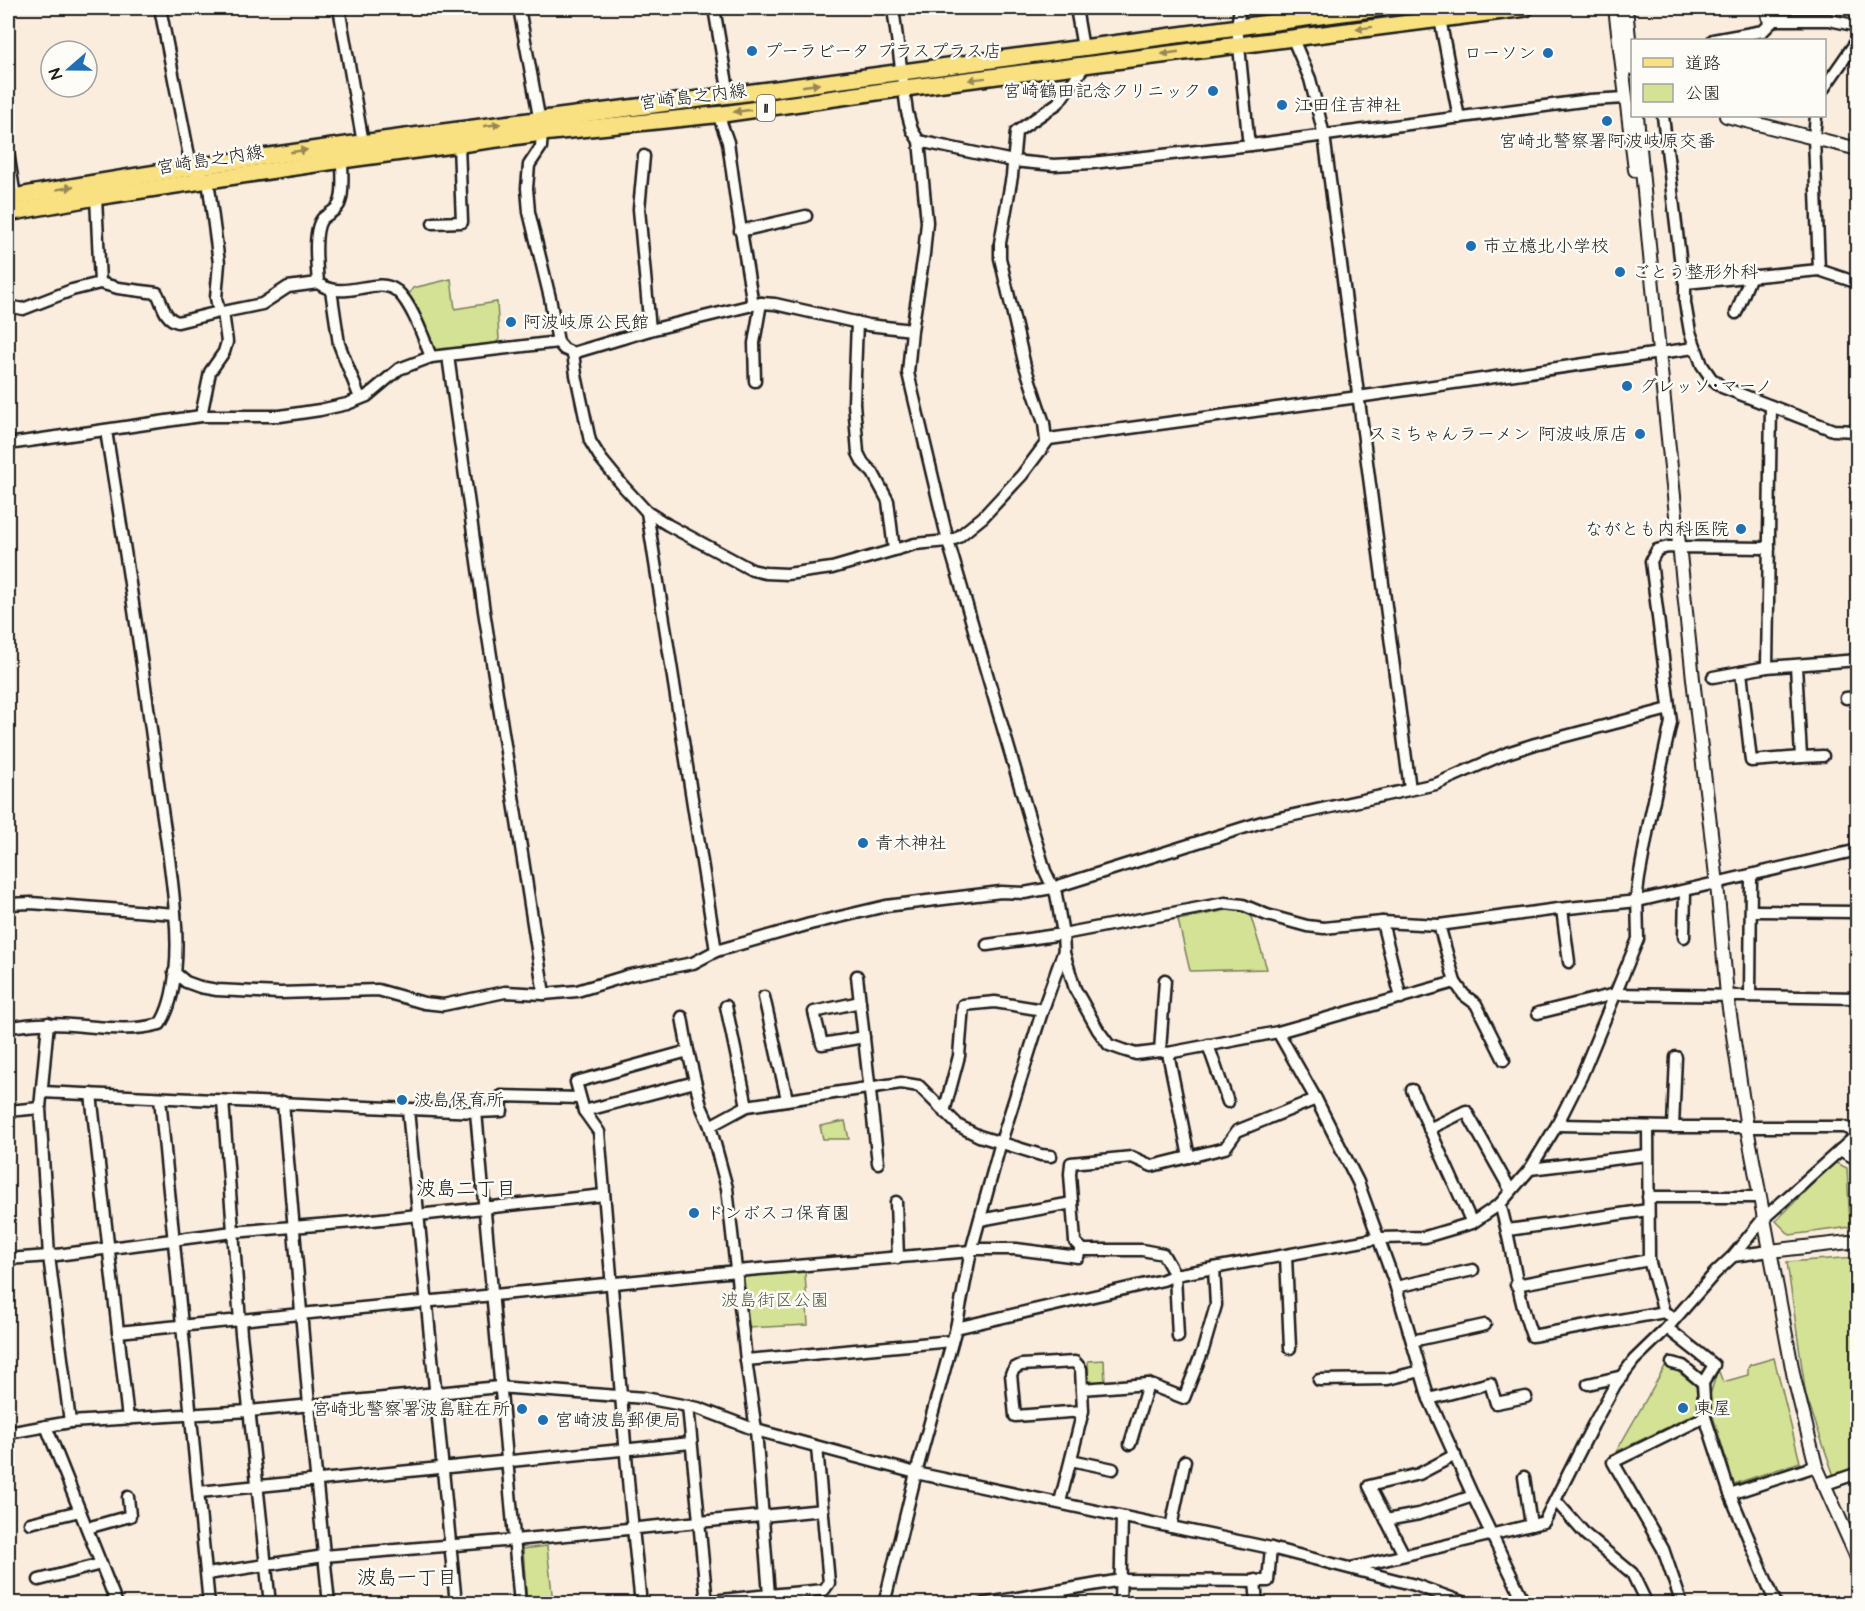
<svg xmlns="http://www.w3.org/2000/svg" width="1865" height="1611" viewBox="0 0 1865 1611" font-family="'Architects Daughter','Klee One',sans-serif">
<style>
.green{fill:#d4e296;stroke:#787f59;stroke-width:1.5}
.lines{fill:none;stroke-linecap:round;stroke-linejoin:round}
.minor-casing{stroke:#1c1c1c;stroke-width:15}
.tertiary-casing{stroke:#1c1c1c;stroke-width:16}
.primary-casing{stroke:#1c1c1c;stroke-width:20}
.minor{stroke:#fdfcf7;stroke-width:10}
.tertiary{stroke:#fdfcf7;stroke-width:12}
.primary{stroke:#f9e181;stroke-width:15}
.oneway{fill:#968854}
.poi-dot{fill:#1f6fb2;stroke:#fdfcf7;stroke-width:2}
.labels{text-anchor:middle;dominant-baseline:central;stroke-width:5;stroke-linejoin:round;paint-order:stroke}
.shield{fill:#fdfcf7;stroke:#605f5e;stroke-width:1.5}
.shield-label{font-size:16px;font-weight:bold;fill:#1c1c1c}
.poi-label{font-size:18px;fill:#1c1c1c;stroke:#fdfcf7;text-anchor:start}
.street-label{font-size:18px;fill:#1c1c1c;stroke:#fdfcf7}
.park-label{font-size:18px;fill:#535741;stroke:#fdfcf7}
.neighbourhood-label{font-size:20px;fill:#1c1c1c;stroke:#fdfcf7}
</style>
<rect width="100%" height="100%" fill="#fbedde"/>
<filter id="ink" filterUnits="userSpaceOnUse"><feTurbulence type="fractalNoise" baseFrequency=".0167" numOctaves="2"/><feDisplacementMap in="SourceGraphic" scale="12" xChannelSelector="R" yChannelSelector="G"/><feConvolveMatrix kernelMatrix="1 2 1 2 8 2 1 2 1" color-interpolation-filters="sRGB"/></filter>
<g filter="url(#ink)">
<g class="green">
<path d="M451 279 455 309 497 302 499 340 495 343 432 354 418 308 407 297 413 288Z"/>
<path d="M1242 907 1250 914 1267 969 1190 971 1178 920Z"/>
<path d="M845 1121 849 1139H823L820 1126Z"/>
<path d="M1834 1162 1847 1168 1850 1227 1790 1235 1776 1221Z"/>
<path d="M1857 1257V1467L1834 1476 1806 1396 1787 1262Z"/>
<path d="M805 1272 808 1325 746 1328 743 1275Z"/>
<path d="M1774 1358 1800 1462 1734 1484 1712 1413 1710 1395 1717 1372H1719L1723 1382 1748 1375V1368L1750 1365Z"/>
<path d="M1104 1360 1105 1383 1089 1384 1088 1361Z"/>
<path d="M1667 1363 1696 1386 1699 1412 1616 1452Z"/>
<path d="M547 1546 553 1603H527L523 1549Z"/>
</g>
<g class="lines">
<g class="minor-casing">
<g id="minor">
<path d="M160 8 191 166 208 180 219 263 216 298 219 312"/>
<path d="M339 8 363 143"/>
<path d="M519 8 542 133 541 147 529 165 527 188 529 212 550 298 558 342 564 349 573 353 650 330 761 303 775 304 868 325 912 330"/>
<path d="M714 8 729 95"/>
<path d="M893 8 907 112 912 130 919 141 1013 161 1054 165 1092 163 1251 145 1590 100 1626 98"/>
<path d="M1076 8 1083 48"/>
<path d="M1240 8 1237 26 1248 137 1251 145"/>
<path d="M1766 8 1768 18 1774 20H1829L1858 26"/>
<path d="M1440 19 1459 118"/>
<path d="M1292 37 1310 79 1324 135 1410 789"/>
<path d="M1713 40 1763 31 1774 20"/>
<path d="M1824 88 1858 39"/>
<path d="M718 114 728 142 736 200 752 299 751 305"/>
<path d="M1663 116 1682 274 1685 283V303L1690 332 1702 365 1711 378 1722 387 1833 430 1858 431"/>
<path d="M1816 116 1814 137 1819 270"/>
<path d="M919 141 927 222 924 254 912 330 908 373 948 541 1034 834 1045 871 1056 894 1063 934 1064 953 1075 989 1098 1030 1109 1045 1123 1050 1136 1054 1160 1051 1168 1053 1278 1032 1455 982 1439 925"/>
<path d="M8 152 15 197"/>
<path d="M644 156 639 209 650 330"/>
<path d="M96 197 100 283"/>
<path d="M433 223 462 222 459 145"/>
<path d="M740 231 806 216"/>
<path d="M318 283C317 268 312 229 323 218 329 213 338 210 340 202 344 193 342 171 342 160"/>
<path d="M1685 283 1819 270 1858 283"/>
<path d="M331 290 339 344 360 398"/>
<path d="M8 306 23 309 72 290 100 283 118 288 157 293C163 304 164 319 178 322L219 312H223L262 304 288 287 318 283C345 303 376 274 397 291 412 304 424 339 431 357"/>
<path d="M1736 313 1750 278"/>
<path d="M857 322 854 403 858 453 863 463 873 473 888 501 894 550"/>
<path d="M573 353 576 375 590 441 601 459 624 487 647 512 668 525 752 570 765 573 787 574 832 568 915 544 948 541 957 538 983 517 1022 475 1049 439 1358 397 1694 348"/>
<path d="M448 356 484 611 544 994"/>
<path d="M755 381 754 343 761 303"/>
<path d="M201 416 210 372 224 352 227 342 223 312"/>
<path d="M1046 441 1044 423 1025 366 1000 258V243L1012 176 1016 132 1058 103 1085 65"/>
<path d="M8 444 201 416H280L320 410 347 404 367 396 399 369 431 357 558 342"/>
<path d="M647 512 716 951"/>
<path d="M1767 667 1771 406"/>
<path d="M1741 672 1751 761 1801 757 1796 666"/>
<path d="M1713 677 1767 667 1858 660"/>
<path d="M1846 698 1858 697"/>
<path d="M1801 757 1823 756"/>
<path d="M8 904 31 903 175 914"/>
<path d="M1562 909 1569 962"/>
<path d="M1752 911 1858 912"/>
<path d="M1382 922 1401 998"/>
<path d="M1684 937 1685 891"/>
<path d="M987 945 1063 934 1225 903 1243 905 1267 915 1307 926 1324 928 1382 922 1439 925 1558 909 1638 901 1858 850"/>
<path d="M174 972 186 982 200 987 217 990 280 993 378 990 424 1003 443 1005 505 992 544 994 577 991 630 975 693 963 716 951 810 924 886 906 1001 892 1024 893 1052 888 1262 822 1436 784 1507 753 1535 744 1669 709"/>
<path d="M857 976 878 1163"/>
<path d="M1455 982 1464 995 1476 1004 1504 1060"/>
<path d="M1750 995 1751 876"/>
<path d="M764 997 787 1099"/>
<path d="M860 1002 814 1012 822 1044 864 1037"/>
<path d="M726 1006 747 1106"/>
<path d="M1538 1013 1615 994 1858 998"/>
<path d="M48 1023 40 1108 49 1256 70 1422"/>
<path d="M8 1027C21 1026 35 1023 49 1024 86 1024 125 1034 160 1024 178 997 178 945 175 913 172 869 164 826 158 782 143 665 125 548 106 431"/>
<path d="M1278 1032 1316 1099 1358 1182 1395 1284 1429 1399 1473 1496 1525 1604"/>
<path d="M1208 1045 1228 1102"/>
<path d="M1160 1051 1165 980"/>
<path d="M1168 1053 1189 1157"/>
<path d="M1412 1090 1472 1223"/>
<path d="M42 1092 476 1112 520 1604"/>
<path d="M91 1094 128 1419"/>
<path d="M160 1098 209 1604"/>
<path d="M223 1101 241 1334 270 1604"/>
<path d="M283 1102 309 1405 329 1604"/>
<path d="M408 1110 456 1604"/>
<path d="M8 1111 40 1108"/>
<path d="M584 1111 695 1082"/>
<path d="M476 1112 502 1111 501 1096 580 1098"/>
<path d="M944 1112 959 1056 963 1005 995 1002 1043 1010"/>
<path d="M1557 1125 1673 1127H1843L1858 1132"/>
<path d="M710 1126 747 1106 901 1083 919 1086 959 1126 979 1136 1041 1155 1051 1156"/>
<path d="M1648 1127 1649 1260 1664 1312 1669 1315"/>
<path d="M1673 1127 1676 1057"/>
<path d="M1429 1129 1466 1111 1511 1191"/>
<path d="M1840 1150 1853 1157 1858 1156"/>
<path d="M1530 1169 1647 1155"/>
<path d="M1648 1197H1760"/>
<path d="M896 1202 898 1258"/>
<path d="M1500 1204C1513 1248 1516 1293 1532 1336L1664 1312"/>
<path d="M980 1220 1072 1203"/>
<path d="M1508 1230 1648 1210"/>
<path d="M972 1249H1016L1078 1257 1081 1248"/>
<path d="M1286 1256 1290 1348"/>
<path d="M1733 1256 1770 1251"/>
<path d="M8 1259 49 1256 233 1232 353 1222 604 1195"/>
<path d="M1516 1285 1649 1260"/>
<path d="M1396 1287 1473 1270"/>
<path d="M956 1328 1163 1280 1175 1275 1380 1238 1425 1237 1472 1223 1500 1204 1530 1169 1557 1125 1581 1077 1638 939 1637 893 1639 878 1649 823 1671 722 1651 561 1657 550 1668 547 1769 548"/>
<path d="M1667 1328 1714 1365 1703 1383 1705 1417 1730 1494 1776 1604"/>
<path d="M118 1332 737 1271 971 1251"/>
<path d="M1178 1337 1175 1275 1163 1254 1142 1250H1083L1075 1242 1070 1174 1071 1163 1132 1157 1152 1166 1225 1148 1237 1131 1316 1099"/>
<path d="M1412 1341 1485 1325"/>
<path d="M746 1360 952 1341"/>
<path d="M1672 1363 1683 1366 1703 1383"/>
<path d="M1319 1380 1388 1379 1421 1371"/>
<path d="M1588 1384 1623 1376"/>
<path d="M1082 1389 1148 1384 1184 1398 1203 1350 1216 1305 1214 1268"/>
<path d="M1429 1399 1490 1383 1496 1403 1526 1397"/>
<path d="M688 1406 707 1604"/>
<path d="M46 1426 117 1604"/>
<path d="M8 1433 70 1422 249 1411 499 1387 645 1398 698 1408 756 1430 916 1473 1271 1548 1415 1585 1468 1604"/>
<path d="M1130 1444 1148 1384"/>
<path d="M1071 1460 1113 1469"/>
<path d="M1524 1477 1531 1525"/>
<path d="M1823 1485 1858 1473"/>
<path d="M199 1492 691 1443"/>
<path d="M1730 1494 1816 1466"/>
<path d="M1555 1500 1586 1535 1632 1573 1647 1604"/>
<path d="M1060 1502 1083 1411 1081 1369 1075 1362 1021 1365 1015 1368 1011 1374 1015 1416 1083 1411"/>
<path d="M1386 1520 1419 1514 1473 1496"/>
<path d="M30 1523 80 1511"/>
<path d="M1171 1527 1185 1461"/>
<path d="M87 1528 130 1516 128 1497"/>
<path d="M1404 1555 1369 1486 1419 1474 1455 1455"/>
<path d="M1351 1568 1544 1522 1593 1425 1615 1385 1634 1360 1667 1328 1715 1273 1733 1256 1763 1219 1858 1134"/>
<path d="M207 1574 324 1556 515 1540 823 1510"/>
<path d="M39 1580 101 1564"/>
<path d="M1255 1580 1257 1604"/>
<path d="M769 1595 824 1590 829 1583 817 1447"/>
<path d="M641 1604 629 1491 599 1132 584 1111 576 1082 688 1051 682 1017"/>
<path d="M684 1604 769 1595 756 1430 746 1360 727 1188 710 1126 701 1106 688 1051"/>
<path d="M884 1604 916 1473 956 1328 971 1251 1001 1142 1041 1015 1063 953"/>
<path d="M983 1604 1121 1580 1268 1581 1271 1548"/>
<path d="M1120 1604 1122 1517"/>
<path d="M1682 1604 1663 1549 1613 1462 1705 1417"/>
</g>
</g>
<g class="tertiary-casing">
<g id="tertiary">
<path d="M1615 8 1635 170"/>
<path d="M1626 8 1632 68"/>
<path d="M1637 116 1659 352 1693 679 1717 884 1727 995 1747 1128 1794 1378 1816 1466 1858 1560"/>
<path d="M1726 116 1858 149"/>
<path d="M1770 1251 1858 1241"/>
</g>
</g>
<g class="primary-casing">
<g id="primary">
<path d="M8 198C247 155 490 126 731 95 948 67 1164 36 1380 8"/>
<path d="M8 213 96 197 342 160 542 133 723 114 905 88 1526 8"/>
</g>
</g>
<use href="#minor" class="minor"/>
<use href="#tertiary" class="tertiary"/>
<use href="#primary" class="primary"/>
</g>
<defs><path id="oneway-solid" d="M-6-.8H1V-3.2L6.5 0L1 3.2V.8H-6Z" transform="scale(1.5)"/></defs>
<g class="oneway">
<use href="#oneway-solid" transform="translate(1364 28) rotate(173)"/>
<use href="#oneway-solid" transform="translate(1170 53) rotate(172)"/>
<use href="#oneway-solid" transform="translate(977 79) rotate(173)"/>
<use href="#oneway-solid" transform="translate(811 85) rotate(-8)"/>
<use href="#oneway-solid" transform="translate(742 111) rotate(172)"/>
<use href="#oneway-solid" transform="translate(492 125) rotate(-8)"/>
<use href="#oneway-solid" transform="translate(299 151) rotate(-8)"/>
<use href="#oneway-solid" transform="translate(65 188) rotate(-10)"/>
</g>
</g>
<g class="poi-dot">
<circle cx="752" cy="51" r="6"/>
<circle cx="1548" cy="53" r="6"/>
<circle cx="1213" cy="91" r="6"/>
<circle cx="1282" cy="105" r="6"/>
<circle cx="1607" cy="121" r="6"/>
<circle cx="1471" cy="246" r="6"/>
<circle cx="1620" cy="272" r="6"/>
<circle cx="511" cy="322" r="6"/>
<circle cx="1627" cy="386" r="6"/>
<circle cx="1640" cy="434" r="6"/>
<circle cx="1741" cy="529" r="6"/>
<circle cx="863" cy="843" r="6"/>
<circle cx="402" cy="1100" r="6"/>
<circle cx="694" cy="1213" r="6"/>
<circle cx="1683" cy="1408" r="6"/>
<circle cx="522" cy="1409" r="6"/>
<circle cx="543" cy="1420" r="6"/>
</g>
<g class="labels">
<rect class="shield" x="757" y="95" width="18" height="26" rx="4.5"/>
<g class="shield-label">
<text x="766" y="108">11</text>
</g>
<g class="poi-label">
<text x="764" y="51">プーラビータ プラスプラス店</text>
<text x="1536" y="53" text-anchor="end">ローソン</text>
<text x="1201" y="91" text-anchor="end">宮崎鶴田記念クリニック</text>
<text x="1294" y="105">江田住吉神社</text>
<text x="1607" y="141" text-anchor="middle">宮崎北警察署阿波岐原交番</text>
<text x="1483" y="246">市立檍北小学校</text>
<text x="1632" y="272">ごとう整形外科</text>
<text x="523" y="322">阿波岐原公民館</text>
<text x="1639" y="386">グレッソ･マーノ</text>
<text x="1628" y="434" text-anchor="end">スミちゃんラーメン 阿波岐原店</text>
<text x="1729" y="529" text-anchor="end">ながとも内科医院</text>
<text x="875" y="843">青木神社</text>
<text x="414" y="1100">波島保育所</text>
<text x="706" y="1213">ドンボスコ保育園</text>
<text x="1695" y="1408">東屋</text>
<text x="510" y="1409" text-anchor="end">宮崎北警察署波島駐在所</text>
<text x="555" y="1420">宮崎波島郵便局</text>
</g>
<g class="street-label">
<text transform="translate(693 97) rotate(-7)">宮崎島之内線</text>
<text transform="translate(210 160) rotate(-9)">宮崎島之内線</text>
</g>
<g class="park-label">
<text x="775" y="1300">波島街区公園</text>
</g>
<g class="neighbourhood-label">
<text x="466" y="1189">波島二丁目</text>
<text x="407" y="1578">波島一丁目</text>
</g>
</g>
<rect width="1865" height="1611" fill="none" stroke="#fdfcf7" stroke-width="30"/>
<rect x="15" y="15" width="1835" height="1581" fill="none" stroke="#1c1c1c" stroke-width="2" filter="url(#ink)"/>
<rect x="1631" y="39" width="195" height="78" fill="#fdfcf7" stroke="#a3a29f" stroke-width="1.5"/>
<rect x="1643" y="58" width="30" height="9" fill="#f9e181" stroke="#a3a29f" stroke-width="1.5"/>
<text x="1685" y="69" font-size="18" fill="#1c1c1c">道路</text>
<rect x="1643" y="84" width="30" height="18" fill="#d4e296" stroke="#a3a29f" stroke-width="1.5"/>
<text x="1685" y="99" font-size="18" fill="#1c1c1c">公園</text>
<g transform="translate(69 69) rotate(250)"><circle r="28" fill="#fdfcf7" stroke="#a3a29f" stroke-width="1.5"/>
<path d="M0-4.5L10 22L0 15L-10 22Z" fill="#1f6fb2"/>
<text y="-9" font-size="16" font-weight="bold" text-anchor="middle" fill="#1c1c1c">N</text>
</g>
</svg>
